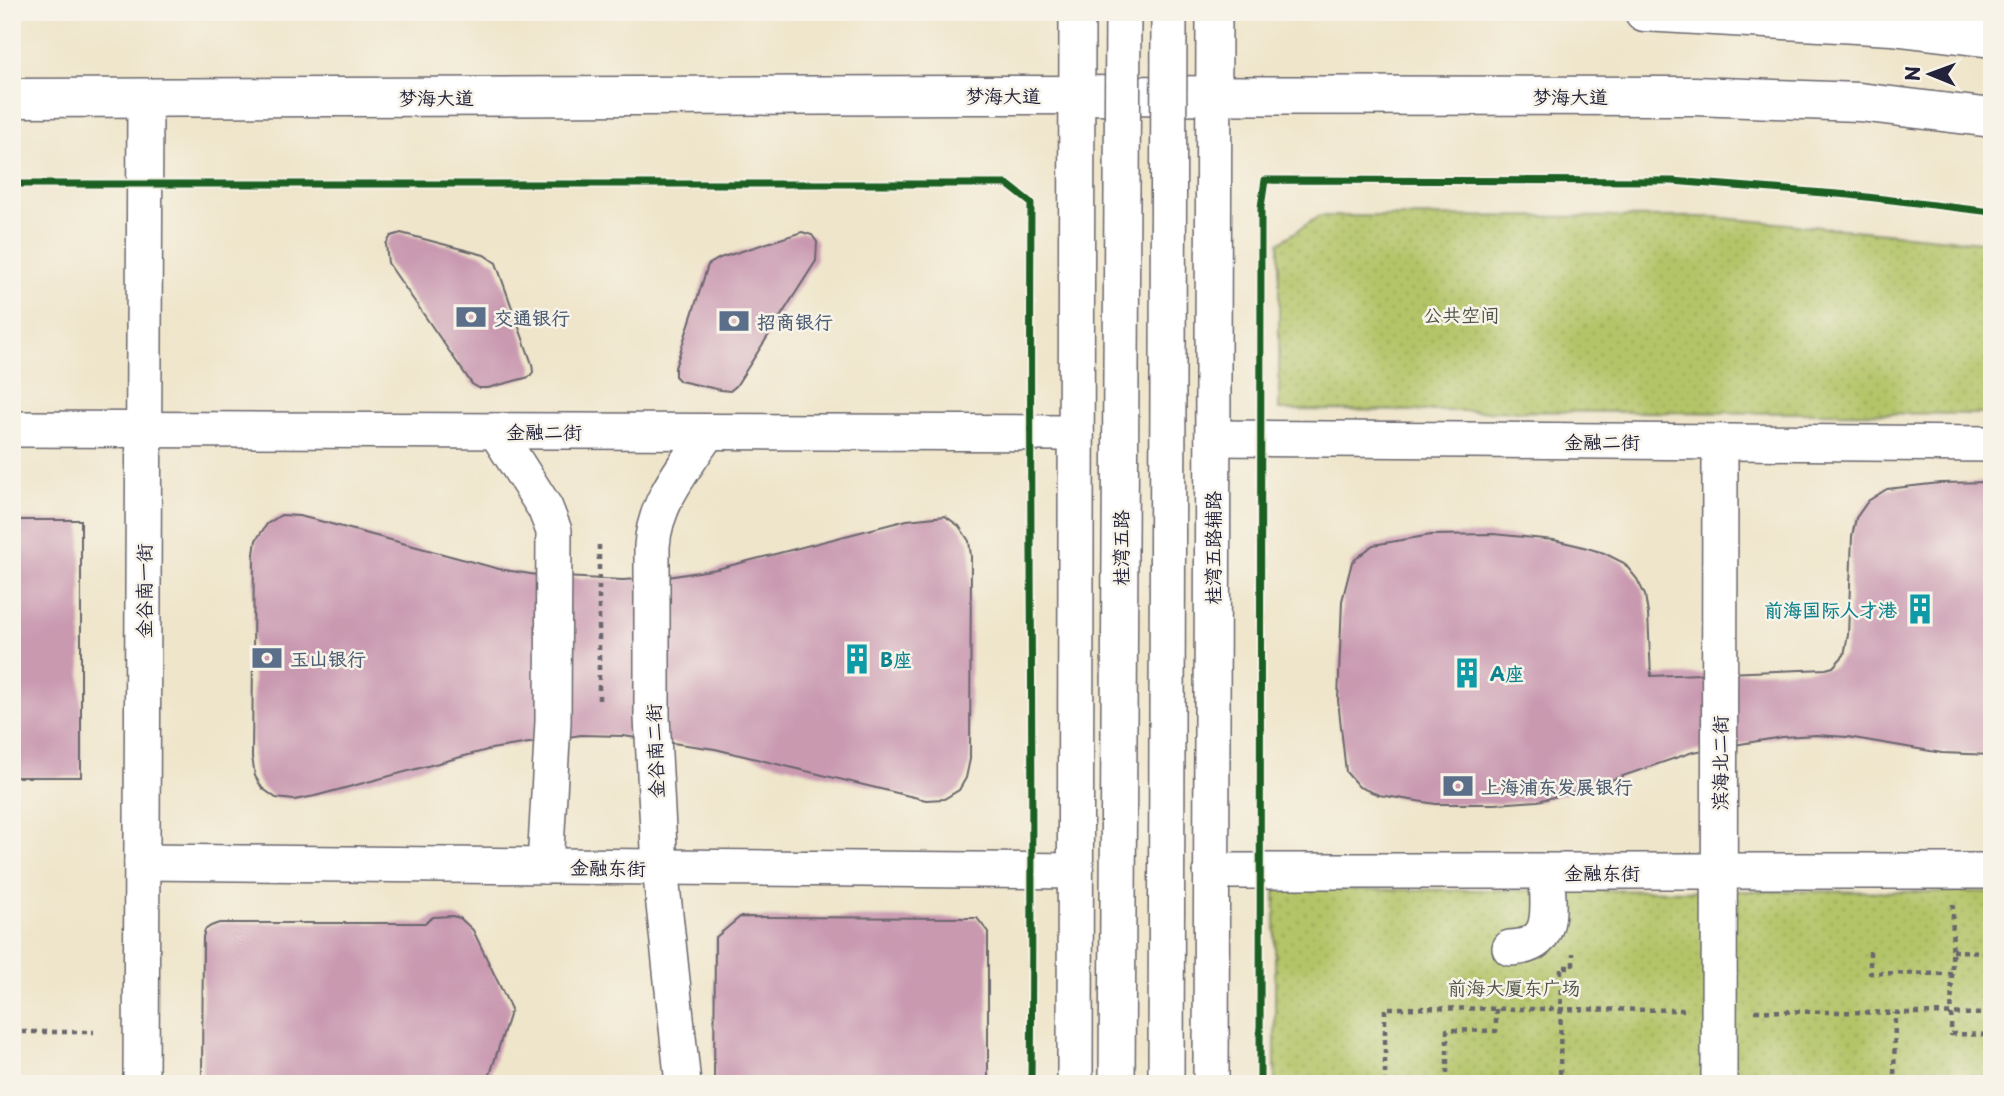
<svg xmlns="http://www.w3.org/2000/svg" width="2004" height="1096" viewBox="0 0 2004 1096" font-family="'Playpen Sans','LXGW WenKai TC',sans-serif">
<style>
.park{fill:url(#park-dots);stroke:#6a7351;stroke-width:2}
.building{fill:#c999b0}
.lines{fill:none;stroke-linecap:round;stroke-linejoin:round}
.minor-casing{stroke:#6a666d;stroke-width:38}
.major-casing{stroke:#6a666d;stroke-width:41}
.path{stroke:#6a666d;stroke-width:4.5;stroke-dasharray:5 5;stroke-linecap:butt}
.minor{stroke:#fff;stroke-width:35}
.major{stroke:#fff;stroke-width:38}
.minor-bridge-casing{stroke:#6a666d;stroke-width:38;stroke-linecap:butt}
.minor-bridge{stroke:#fff;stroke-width:35}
.cycleway-casing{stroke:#f7f3e8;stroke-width:11}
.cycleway{stroke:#1b5e20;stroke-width:7}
.labels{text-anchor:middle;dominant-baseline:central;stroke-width:5;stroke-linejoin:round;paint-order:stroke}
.street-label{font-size:19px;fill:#22223b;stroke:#f7f3e8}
.park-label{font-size:19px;fill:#4e5348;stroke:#f7f3e8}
.service-label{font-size:19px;font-weight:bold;fill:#4e5e75;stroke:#f7f3e8;text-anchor:start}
.culture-label{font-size:19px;font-weight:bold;fill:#0d838f;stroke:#f7f3e8;text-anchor:start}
</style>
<defs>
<pattern id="park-dots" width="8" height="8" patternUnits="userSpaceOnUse" patternTransform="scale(1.75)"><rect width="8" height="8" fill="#b3c467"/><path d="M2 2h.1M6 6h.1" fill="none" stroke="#9aa85a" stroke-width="1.8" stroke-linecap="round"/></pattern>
</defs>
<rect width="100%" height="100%" fill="#f7f3e8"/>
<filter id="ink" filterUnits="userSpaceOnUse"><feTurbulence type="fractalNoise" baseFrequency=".0143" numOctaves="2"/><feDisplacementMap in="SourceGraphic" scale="14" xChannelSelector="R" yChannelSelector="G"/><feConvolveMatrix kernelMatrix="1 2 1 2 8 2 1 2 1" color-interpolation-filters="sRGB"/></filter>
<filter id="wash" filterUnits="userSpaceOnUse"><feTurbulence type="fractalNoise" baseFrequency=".00686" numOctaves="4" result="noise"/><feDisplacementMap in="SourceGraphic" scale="28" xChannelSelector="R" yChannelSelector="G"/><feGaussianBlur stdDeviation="1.57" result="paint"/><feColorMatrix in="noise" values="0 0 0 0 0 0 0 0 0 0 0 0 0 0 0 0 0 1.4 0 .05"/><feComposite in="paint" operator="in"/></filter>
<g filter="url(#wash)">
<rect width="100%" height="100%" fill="#efe5ca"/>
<g class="park">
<path d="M1319 216 1713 217 1992 243V414L1279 410V243Z"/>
<path d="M1275 889 1992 892V1084H1275Z"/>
</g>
<g id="blocks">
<g class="building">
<path d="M802 232 812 235 817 242 816 261 736 386 730 391 721 390 680 381 675 376V368L708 265 720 258Z"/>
<path d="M401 233 484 255 496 263 532 364 533 372 529 377 488 388H479L472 384 388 263 386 244 391 236Z"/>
<path d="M1992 482V755L1942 753 1848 737 1816 735 1782 737 1693 752 1582 790 1538 801 1495 804H1436L1379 795 1359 787 1346 772 1338 700 1342 601 1352 562 1373 545 1431 535 1493 534 1554 540 1580 546 1604 553 1624 563 1637 579 1645 595 1648 614 1651 676 1826 669 1833 667 1844 655 1848 635 1852 536 1856 518 1868 501 1887 489 1940 483Z"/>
<path d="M281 515 299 516 320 521 499 569 543 576 623 580 668 577 717 569 907 520 945 516 959 526 969 541 971 556 970 759 966 778 959 790 944 799 926 800 715 749 623 736 581 735 491 749 315 796 294 800 276 798 262 788 255 776 252 757 254 554 256 540 267 524Z"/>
<rect x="12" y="520" width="69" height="257"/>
<path d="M452 916 460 918 473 930 511 1009 487 1084H198L202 1077 203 937 205 930 211 926 219 923H425L433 917Z"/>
<path d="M740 917 977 918 988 932V1084H714L715 938Z"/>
</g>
</g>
</g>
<g filter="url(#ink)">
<use href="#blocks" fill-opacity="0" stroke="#6a666d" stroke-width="2"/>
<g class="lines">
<g class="minor-casing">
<g id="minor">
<path d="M12 429 1076 433"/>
<path d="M496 431 545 508 554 531 553 722 545 866"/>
<path d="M1213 438 1992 444"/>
<path d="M142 862 1075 871"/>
<path d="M1211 871H1992"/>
<path d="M1510 948C1558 946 1547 908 1547 872"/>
<path d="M141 1084 145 98"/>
<path d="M683 1084 660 867 652 717V546C655 502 684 468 708 432"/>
<path d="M1075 1084 1077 12"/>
<path d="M1211 1084 1214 12"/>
<path d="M1719 1084 1720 442"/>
</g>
</g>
<g class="major-casing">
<g id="major">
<path d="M1644 12 1892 26 1992 38"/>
<path d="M12 98 967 95 1694 96 1859 102 1992 118"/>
</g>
</g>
<g class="path">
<path d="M599 545V705"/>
<path d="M1953 904 1951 1034 1992 1035"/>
<path d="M1870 951V973L1952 974"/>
<path d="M1952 951 1992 952"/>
<path d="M1755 1011 1992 1014"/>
<path d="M12 1032H94"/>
<path d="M1385 1084V1008L1686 1010"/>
<path d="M1447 1084V1030L1496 1031V1009"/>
<path d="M1560 1084 1561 967H1573V953"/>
<path d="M1894 1084 1895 1013"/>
</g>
<use href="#minor" class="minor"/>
<use href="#major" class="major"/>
<g class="minor-bridge-casing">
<g id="minor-bridge">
<path d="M1117 1084 1123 12"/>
<path d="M1166 1084 1169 12"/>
</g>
</g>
<use href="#minor-bridge" class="minor-bridge"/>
<g class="cycleway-casing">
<g id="cycleway">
<path d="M12 184H1007L1031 203C1029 497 1034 790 1031 1084"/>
<path d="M1260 1084 1261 207 1265 180 1672 181 1850 195 1992 212"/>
</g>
</g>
<use href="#cycleway" class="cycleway"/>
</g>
</g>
<defs>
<g id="bank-bare" transform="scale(2.415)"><path d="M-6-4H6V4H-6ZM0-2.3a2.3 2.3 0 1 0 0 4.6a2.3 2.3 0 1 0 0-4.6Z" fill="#5c6f8a" stroke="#f7f3e8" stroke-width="2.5" paint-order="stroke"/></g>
<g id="building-bare" transform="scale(2.415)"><path d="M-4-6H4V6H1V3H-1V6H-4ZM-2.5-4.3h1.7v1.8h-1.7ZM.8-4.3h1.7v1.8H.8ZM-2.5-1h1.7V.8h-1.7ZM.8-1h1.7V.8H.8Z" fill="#0f9aa8" stroke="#f7f3e8" stroke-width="2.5" paint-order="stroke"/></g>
</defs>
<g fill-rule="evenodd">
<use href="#bank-bare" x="471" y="317"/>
<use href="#bank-bare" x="734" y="321"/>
<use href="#building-bare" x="1920" y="609"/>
<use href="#bank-bare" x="267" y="658"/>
<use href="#building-bare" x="857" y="659"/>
<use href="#building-bare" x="1467" y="673"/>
<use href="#bank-bare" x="1458" y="786"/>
</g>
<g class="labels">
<g class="street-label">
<text x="1003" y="95">梦海大道</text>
<text x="1570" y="96">梦海大道</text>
<text x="436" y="97">梦海大道</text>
<text x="544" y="431">金融二街</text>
<text x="1602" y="441">金融二街</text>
<text transform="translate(1120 548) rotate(-90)">桂湾五路</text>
<text transform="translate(1212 548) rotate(-90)">桂湾五路辅路</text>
<text transform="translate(143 591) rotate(-90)">金谷南一街</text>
<text transform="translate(654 751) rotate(-92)">金谷南二街</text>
<text transform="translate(1719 763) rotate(-90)">滨海北二街</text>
<text transform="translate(608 867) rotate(1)">金融东街</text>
<text x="1602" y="872">金融东街</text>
</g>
<g class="park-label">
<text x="1461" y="314">公共空间</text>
<text x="1514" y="987">前海大厦东广场</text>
</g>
<g class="service-label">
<text x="494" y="317">交通银行</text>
<text x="757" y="321">招商银行</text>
<text x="290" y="658">玉山银行</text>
<text x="1481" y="786">上海浦东发展银行</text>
</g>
<g class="culture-label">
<text x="1897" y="609" text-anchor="end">前海国际人才港</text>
<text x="880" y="659">B座</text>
<text x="1490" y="673">A座</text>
</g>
</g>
<rect width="2004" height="1096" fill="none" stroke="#f7f3e8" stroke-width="42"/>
<g transform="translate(1930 74) rotate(271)" stroke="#f7f3e8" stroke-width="5" paint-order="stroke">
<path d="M0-5L12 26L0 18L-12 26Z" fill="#22223b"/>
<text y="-10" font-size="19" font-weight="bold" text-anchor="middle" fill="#22223b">N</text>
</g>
</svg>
